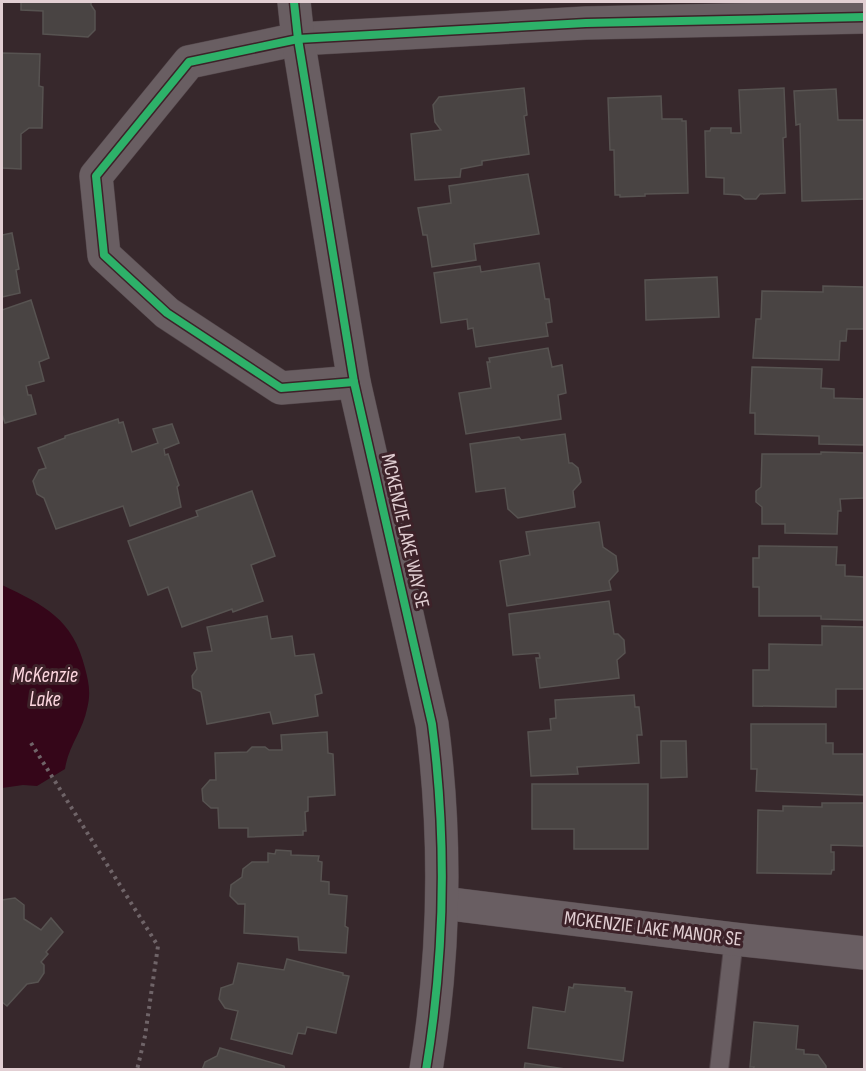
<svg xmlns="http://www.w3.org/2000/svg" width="866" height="1071" viewBox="0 0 866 1071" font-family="'Sofia Sans Condensed',sans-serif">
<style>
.water{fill:#350619}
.building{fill:#494443;stroke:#575351;stroke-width:1.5}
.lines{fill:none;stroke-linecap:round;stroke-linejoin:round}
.service-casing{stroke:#514448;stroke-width:20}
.minor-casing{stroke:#514448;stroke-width:34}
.tertiary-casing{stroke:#514448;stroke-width:34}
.path{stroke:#6f6468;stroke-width:4;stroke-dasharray:3 4.5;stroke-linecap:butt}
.service{stroke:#695e62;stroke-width:18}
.minor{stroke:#695e62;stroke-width:33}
.tertiary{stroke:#695e62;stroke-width:33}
.cycleway-casing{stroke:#3d2229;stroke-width:11}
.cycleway{stroke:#2db169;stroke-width:8}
.labels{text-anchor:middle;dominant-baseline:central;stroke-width:6;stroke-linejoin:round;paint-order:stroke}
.street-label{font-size:20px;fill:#e2cfd3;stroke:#3d2229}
.water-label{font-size:21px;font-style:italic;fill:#fcd5de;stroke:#3d2229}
</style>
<rect width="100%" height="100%" fill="#37282c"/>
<path class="water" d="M2 585C44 605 73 619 85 668 89 683 91 694 87 709 83 730 68 747 65 769L37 786 23 785 2 788Z"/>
<g class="building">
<path d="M21 2H91V5L95 11V30L88 37 43 34V11L21 10Z"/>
<path d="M2 53 40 54 39 86 43 87 42 128H29L21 134V169L2 168Z"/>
<path d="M524 88 527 115 524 116 529 154 482 161V165L461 169 460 177 415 180 411 134 441 130 435 122 433 105 439 97Z"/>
<path d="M784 88 786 137 783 138 785 193 760 194 756 199H745L740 195 724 194V178L706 177 705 131H710L711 128H731V133H741L739 90Z"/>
<path d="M836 89 838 120H864V199L802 201 800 124 796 125 794 91Z"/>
<path d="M661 96 662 119H682V121H686L688 193 645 194V196L620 197V195H615L614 150H610L608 98Z"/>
<path d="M528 174 539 234 474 244 476 260 432 267 427 235H423L418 208 451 203 449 186Z"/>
<path d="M12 233 19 269 16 270 20 293 2 297V235Z"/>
<path d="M539 263 545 299H549L552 322 546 323 548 336 476 347 473 328 468 329 467 319 441 323 434 273 480 266 481 272Z"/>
<path d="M717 277 719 317 646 320 645 280Z"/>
<path d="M823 286 864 287V329H847L846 341H840L839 360 753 358 756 319H761L762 291 823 292Z"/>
<path d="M31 300 49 358 39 362 44 381 26 386 28 395H31L36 414 5 423 2 414V310Z"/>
<path d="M548 348 552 367 562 365 566 393 558 395 561 419 466 434 459 393 491 388 487 362H490L489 358Z"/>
<path d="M752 367 822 369 821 388 834 389V398L864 399V445L819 444V436L755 434V413H750Z"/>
<path d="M118 419 119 423 123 422 132 452 158 443 153 429 172 424 179 443 164 449 165 455 168 454 179 485 177 487 181 507 130 526 123 506 56 529 44 498 37 494 33 481 39 470 46 468 38 448 65 438V436Z"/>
<path d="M565 434 569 463H572L578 468 581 482 573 491 575 507 518 518 508 509 505 488 476 492 470 444 519 437 521 440Z"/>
<path d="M821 452 864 453V498L840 499 841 511H838L837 534 785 533V524H762V507L756 502V491L761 487 762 454H821Z"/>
<path d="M252 491 275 556 251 565 263 601 233 612 232 609 182 627 168 587 148 595 128 541 198 516 196 511Z"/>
<path d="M599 522 603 547 616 556 618 571 609 581 611 590 507 606 500 561 530 555 526 532Z"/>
<path d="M759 546 837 547 836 565H845V576L864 577V620L821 619V616H759V587H753V558H759Z"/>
<path d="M609 601 614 634H618L624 640 625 653 617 660 619 678 540 688 536 658H540L539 653 513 655 509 614Z"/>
<path d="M267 616 271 639 292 636 295 656 314 654 322 693 315 695 318 716 273 724 270 712 207 724 201 692 193 688 192 676 197 669 194 653 212 651 207 627Z"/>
<path d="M822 626 864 627V689H836V707L753 706V670H769V644L822 645Z"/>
<path d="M634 695 635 707H639L642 735H637L639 763 577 767 578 774 531 776 528 732 551 730 550 719 556 718 555 700Z"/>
<path d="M751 724H826V743H833V754H864V795L756 791 757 769H751Z"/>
<path d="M327 732 328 753 333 754 335 795 308 797V811L305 812 306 831H303V835L248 837V828H219L218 808H211L203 801 202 789 210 780H216L215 753 247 752 252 747H265L269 750H282L281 735Z"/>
<path d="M661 741H686L687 777 661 778Z"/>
<path d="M532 784H648V849H574V829H532Z"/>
<path d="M822 803H864V846L831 845V852H834V870H832L831 874 757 873 758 810 783 811V806L822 807Z"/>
<path d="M276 850 291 851V855L319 856 318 861 322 862 321 881 329 882V894L347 896 345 926 348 928 346 953 299 950 298 937 244 933 245 904H238L230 896 231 885 242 877 243 869 252 862H268V853L275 854Z"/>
<path d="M15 898 24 905V919L41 930 51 918 63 932 46 952 48 954 41 962 44 965V973L38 982 27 984 7 1006 2 1002V900Z"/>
<path d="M287 959 343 973V975L349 976 336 1033 307 1027 305 1034 298 1033 292 1054 231 1039 238 1011 225 1008 219 999 221 988 233 984 238 963 284 970Z"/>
<path d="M574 984 625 988V991L632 992 623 1061 528 1048 533 1007 565 1012 569 987 573 988Z"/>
<path d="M754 1022 798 1026 796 1049 804 1050V1054L818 1055 826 1066V1070H753L754 1067H750Z"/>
<path d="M220 1048 284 1066 285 1070H202L205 1062 217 1056Z"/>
<path d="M525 1063 572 1070H524Z"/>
</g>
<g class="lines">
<g class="service-casing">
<path id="service" d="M719 1070 734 939"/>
</g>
<g class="minor-casing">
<g id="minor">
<path d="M354 382 281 388 167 313 104 255 96 176 189 62 298 39 586 23 864 17"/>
<path d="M443 903 734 939 864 953"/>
</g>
</g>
<g class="tertiary-casing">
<path id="tertiary" d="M294 2 298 39 354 382 432 724C447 840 445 954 426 1070"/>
</g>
<path class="path" d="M31 743 158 946 145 1036 137 1070"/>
<use href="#service" class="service"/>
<use href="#minor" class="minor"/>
<use href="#tertiary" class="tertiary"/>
<g class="cycleway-casing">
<g id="cycleway">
<path d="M294 2 298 39 354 382 432 724C447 840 445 954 426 1070"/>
<path d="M354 382 281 388 167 313 104 255 96 176 189 62 298 39 586 23 864 17"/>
</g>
</g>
<use href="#cycleway" class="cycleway"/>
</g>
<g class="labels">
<g class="street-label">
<text transform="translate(405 531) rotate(77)">MCKENZIE LAKE WAY SE</text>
<text transform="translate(653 929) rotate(7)">MCKENZIE LAKE MANOR SE</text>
</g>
<g class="water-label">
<text x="45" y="675">McKenzie<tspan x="45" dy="24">Lake</tspan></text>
</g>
</g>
<rect width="866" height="1071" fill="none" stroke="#e2cfd3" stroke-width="6"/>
</svg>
